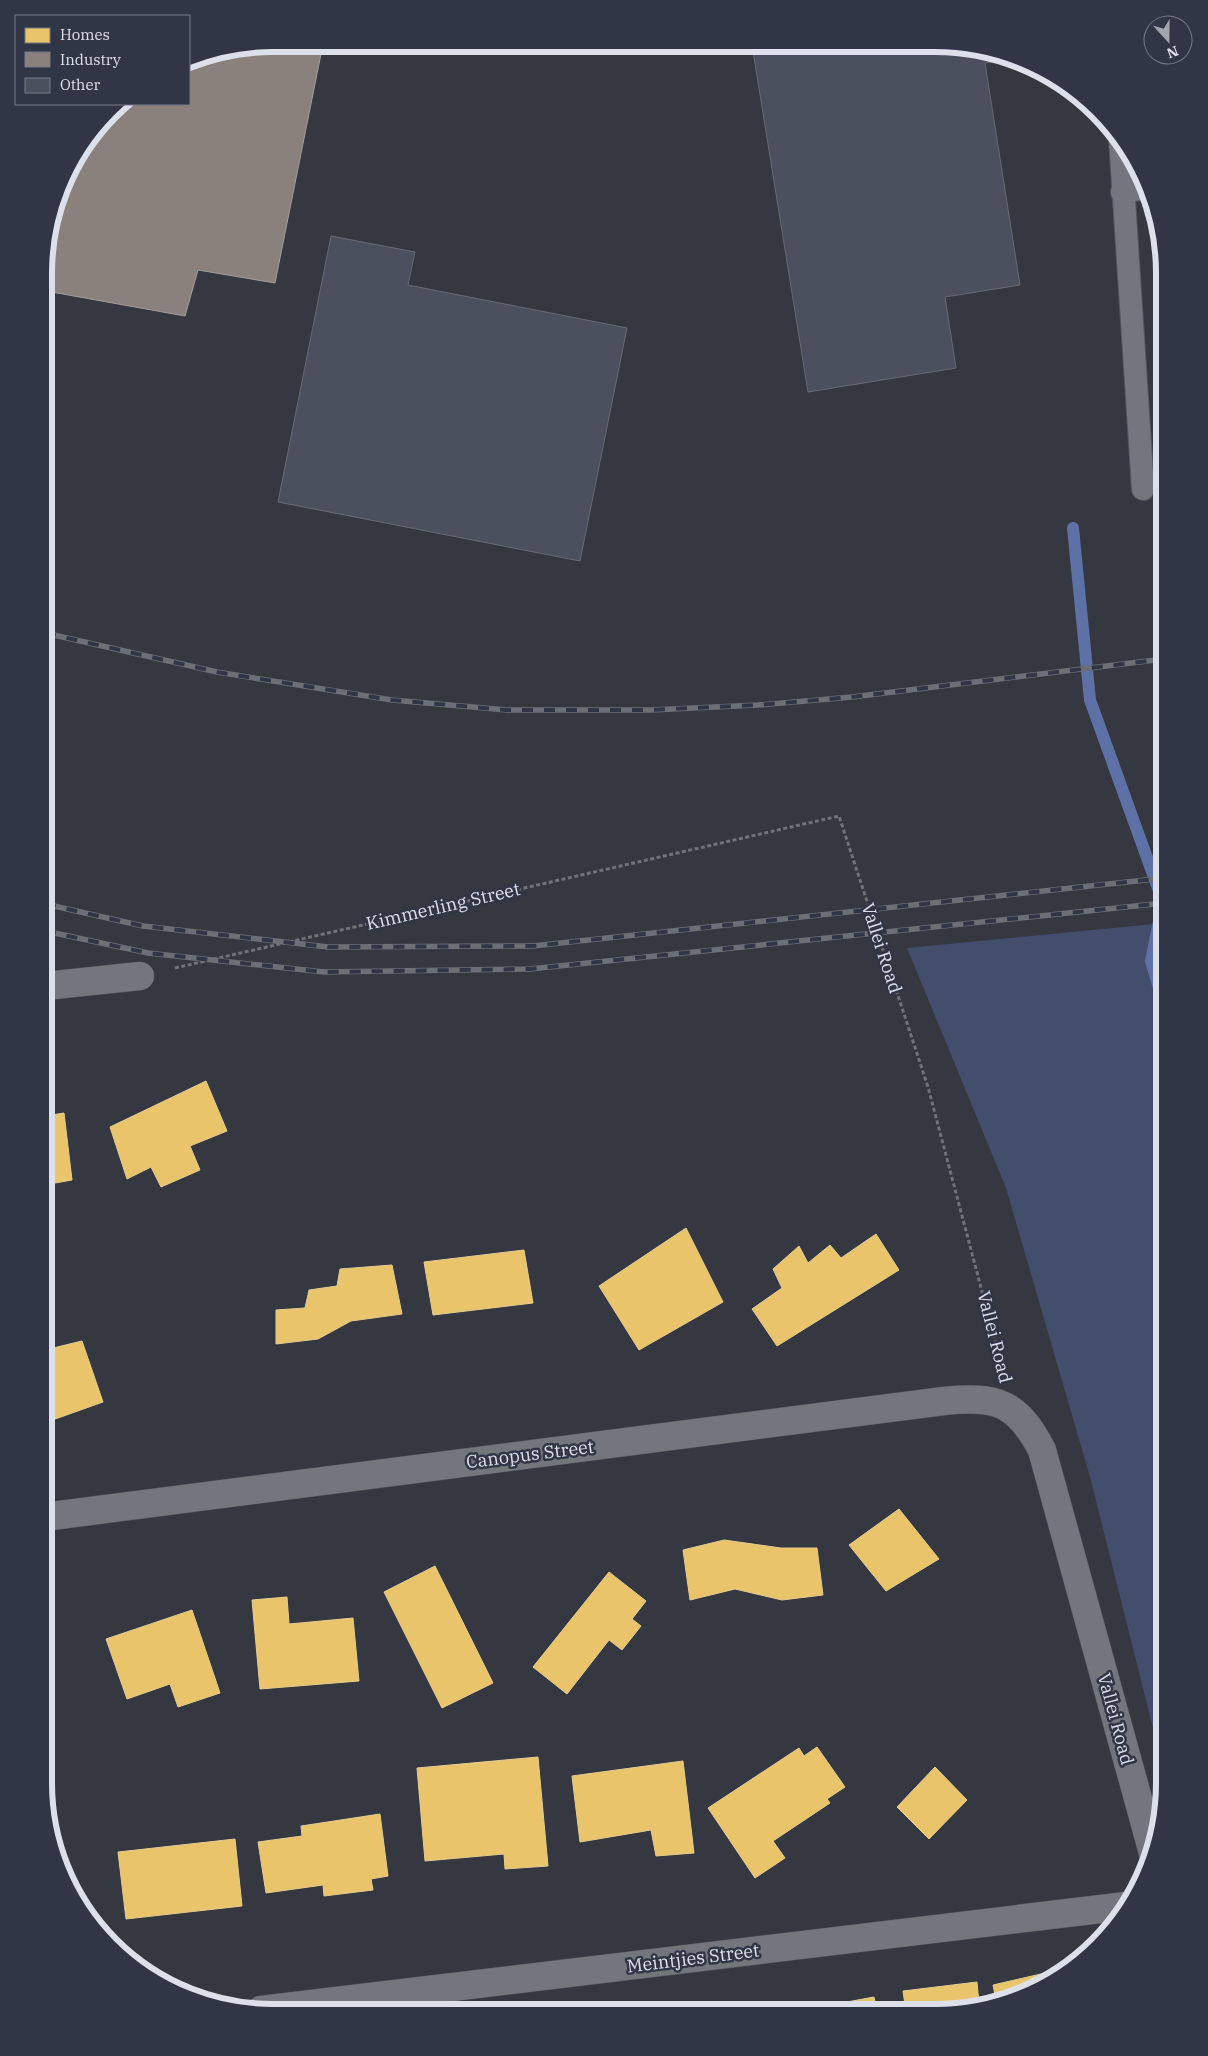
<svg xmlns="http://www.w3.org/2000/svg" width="1208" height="2056" viewBox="0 0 1208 2056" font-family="'IBM Plex Serif',serif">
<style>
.green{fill:#424e6c}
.homes{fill:#e9c46a;stroke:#e5cc90}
.industry{fill:#8a817c;stroke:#a39e9d}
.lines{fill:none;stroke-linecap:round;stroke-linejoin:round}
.stream{stroke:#5e71a6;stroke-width:12}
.building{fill:#4b505f;stroke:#676a71}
.service-casing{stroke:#53565d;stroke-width:24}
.minor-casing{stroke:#53565d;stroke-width:29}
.path{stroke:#6f7277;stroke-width:3;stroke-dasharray:4 2.5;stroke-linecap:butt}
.service{stroke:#73767c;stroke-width:22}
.minor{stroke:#73767c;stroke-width:28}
.rail-casing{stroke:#6c6f76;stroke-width:5.5}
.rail{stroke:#303645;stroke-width:4;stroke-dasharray:11;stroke-linecap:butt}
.labels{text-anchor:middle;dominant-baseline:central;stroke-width:5;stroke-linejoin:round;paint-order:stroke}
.street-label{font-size:18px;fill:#dce0ea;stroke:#303645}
.rim{fill:none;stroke:#dce0ea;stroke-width:6}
</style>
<rect width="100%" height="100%" fill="#353840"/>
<path class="green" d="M1164 923V1772L1090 1477 1006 1188 907 948Z"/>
<g class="homes">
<path d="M206 1081 227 1131 190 1146 200 1170 161 1187 151 1167 127 1179 110 1127Z"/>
<path d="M64 1113 72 1180 44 1185 45 1116Z"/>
<path d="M686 1228 723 1302 639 1350 599 1286Z"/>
<path d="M876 1234 899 1270 777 1346 752 1309 782 1288 773 1269 799 1246 808 1263 830 1245 841 1258Z"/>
<path d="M524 1250 533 1303 433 1315 424 1262Z"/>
<path d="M392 1265 402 1314 351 1321 318 1339 276 1344V1310L305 1308 309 1290 337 1286 340 1269Z"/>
<path d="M44 1336 49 1349 82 1341 103 1402 44 1423Z"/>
<path d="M899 1509 939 1559 886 1591 849 1545Z"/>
<path d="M724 1540 781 1548H817L823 1595 782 1600 735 1589 690 1600 683 1550Z"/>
<path d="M435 1566 493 1683 442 1708 384 1592Z"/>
<path d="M609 1572 646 1601 632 1619 641 1626 622 1650 609 1640 567 1694 533 1667Z"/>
<path d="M287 1597 289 1624 353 1618 359 1681 260 1689 252 1600Z"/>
<path d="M192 1610 220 1693 178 1707 170 1684 127 1699 106 1639Z"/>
<path d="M817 1747 845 1787 827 1799 830 1803 773 1841 785 1858 755 1878 708 1808 799 1748 804 1756Z"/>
<path d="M538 1757 548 1866 505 1869 504 1854 425 1861 417 1768Z"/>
<path d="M683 1761 694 1853 656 1856 651 1830 580 1842 572 1776Z"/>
<path d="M935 1767 967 1800 929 1839 897 1807Z"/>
<path d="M380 1814 388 1876 371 1879 373 1890 324 1896 323 1885 266 1893 258 1842 302 1836 301 1826Z"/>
<path d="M235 1839 242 1906 126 1919 118 1852Z"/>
<path d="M1067 1968 1022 1995 996 2000 993 1985Z"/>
<path d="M977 1982 979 2004 935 2012H906L903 1991Z"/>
<path d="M874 1997 877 2012H809V2009Z"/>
<path d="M793 2008V2012H757Z"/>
</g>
<path class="industry" d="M273 44H323L275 283 198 270 185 316 46 291V243L68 171 119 104H189V60Z"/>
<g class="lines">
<path class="stream" d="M1073 528 1090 700 1163 902 1151 961 1164 1005"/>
</g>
<g class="building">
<path d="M752 45 965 46 1013 59 985 63 1020 285 945 297 956 368 808 392Z"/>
<path d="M331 236 415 252 408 285 627 328 580 561 278 502Z"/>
</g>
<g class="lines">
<g class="service-casing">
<g id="service">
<path d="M1120 139 1143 489"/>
<path d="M1122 192 1147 188"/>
</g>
</g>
<g class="minor-casing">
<g id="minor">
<path d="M45 986 140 976"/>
<path d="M44 1517 944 1401C997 1396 1017 1402 1042 1450L1153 1853"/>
<path d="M261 2010 1126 1906"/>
</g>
</g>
<path class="path" d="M175 968 839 816 928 1087 1002 1367"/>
<use href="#service" class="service"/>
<use href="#minor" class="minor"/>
<g class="rail-casing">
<g id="rail">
<path d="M45 633 217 672 392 700 507 710H651L758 705 852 697 1164 659"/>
<path d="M45 904 143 926 328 947 533 946 1164 878"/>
<path d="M45 931 148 953 324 972 530 969 1164 903"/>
</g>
</g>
<use href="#rail" class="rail"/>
</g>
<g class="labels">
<g class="street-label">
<text transform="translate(443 906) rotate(-13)">Kimmerling Street</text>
<text transform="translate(882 948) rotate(72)">Vallei Road</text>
<text transform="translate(995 1337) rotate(76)">Vallei Road</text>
<text transform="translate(530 1454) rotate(-7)">Canopus Street</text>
<text transform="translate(1116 1719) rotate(75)">Vallei Road</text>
<text transform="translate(693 1958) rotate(-7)">Meintjies Street</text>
</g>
</g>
<path d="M0 0H1208V2056H0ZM273 52H935A221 221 0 0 1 1156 273V1783A221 221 0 0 1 935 2004H273A221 221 0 0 1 52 1783V273A221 221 0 0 1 273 52Z" fill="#303645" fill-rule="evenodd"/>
<path class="rim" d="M273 52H935A221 221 0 0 1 1156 273V1783A221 221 0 0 1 935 2004H273A221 221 0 0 1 52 1783V273A221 221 0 0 1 273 52Z"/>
<rect x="15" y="15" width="175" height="90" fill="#303645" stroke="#757a87"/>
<rect x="25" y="28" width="25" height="15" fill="#e9c46a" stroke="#757a87"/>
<text x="60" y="40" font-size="15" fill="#dce0ea">Homes</text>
<rect x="25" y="52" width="25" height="15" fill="#8a817c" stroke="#757a87"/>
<text x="60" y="65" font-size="15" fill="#dce0ea">Industry</text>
<rect x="25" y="78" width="25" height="15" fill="#4b505f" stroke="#757a87"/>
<text x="60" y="90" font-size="15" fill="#dce0ea">Other</text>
<g transform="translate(1168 40) rotate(159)"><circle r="24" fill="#303645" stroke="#757a87"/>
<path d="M0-4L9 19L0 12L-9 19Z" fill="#a2a5ae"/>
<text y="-8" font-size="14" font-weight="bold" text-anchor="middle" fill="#dce0ea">N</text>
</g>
</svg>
